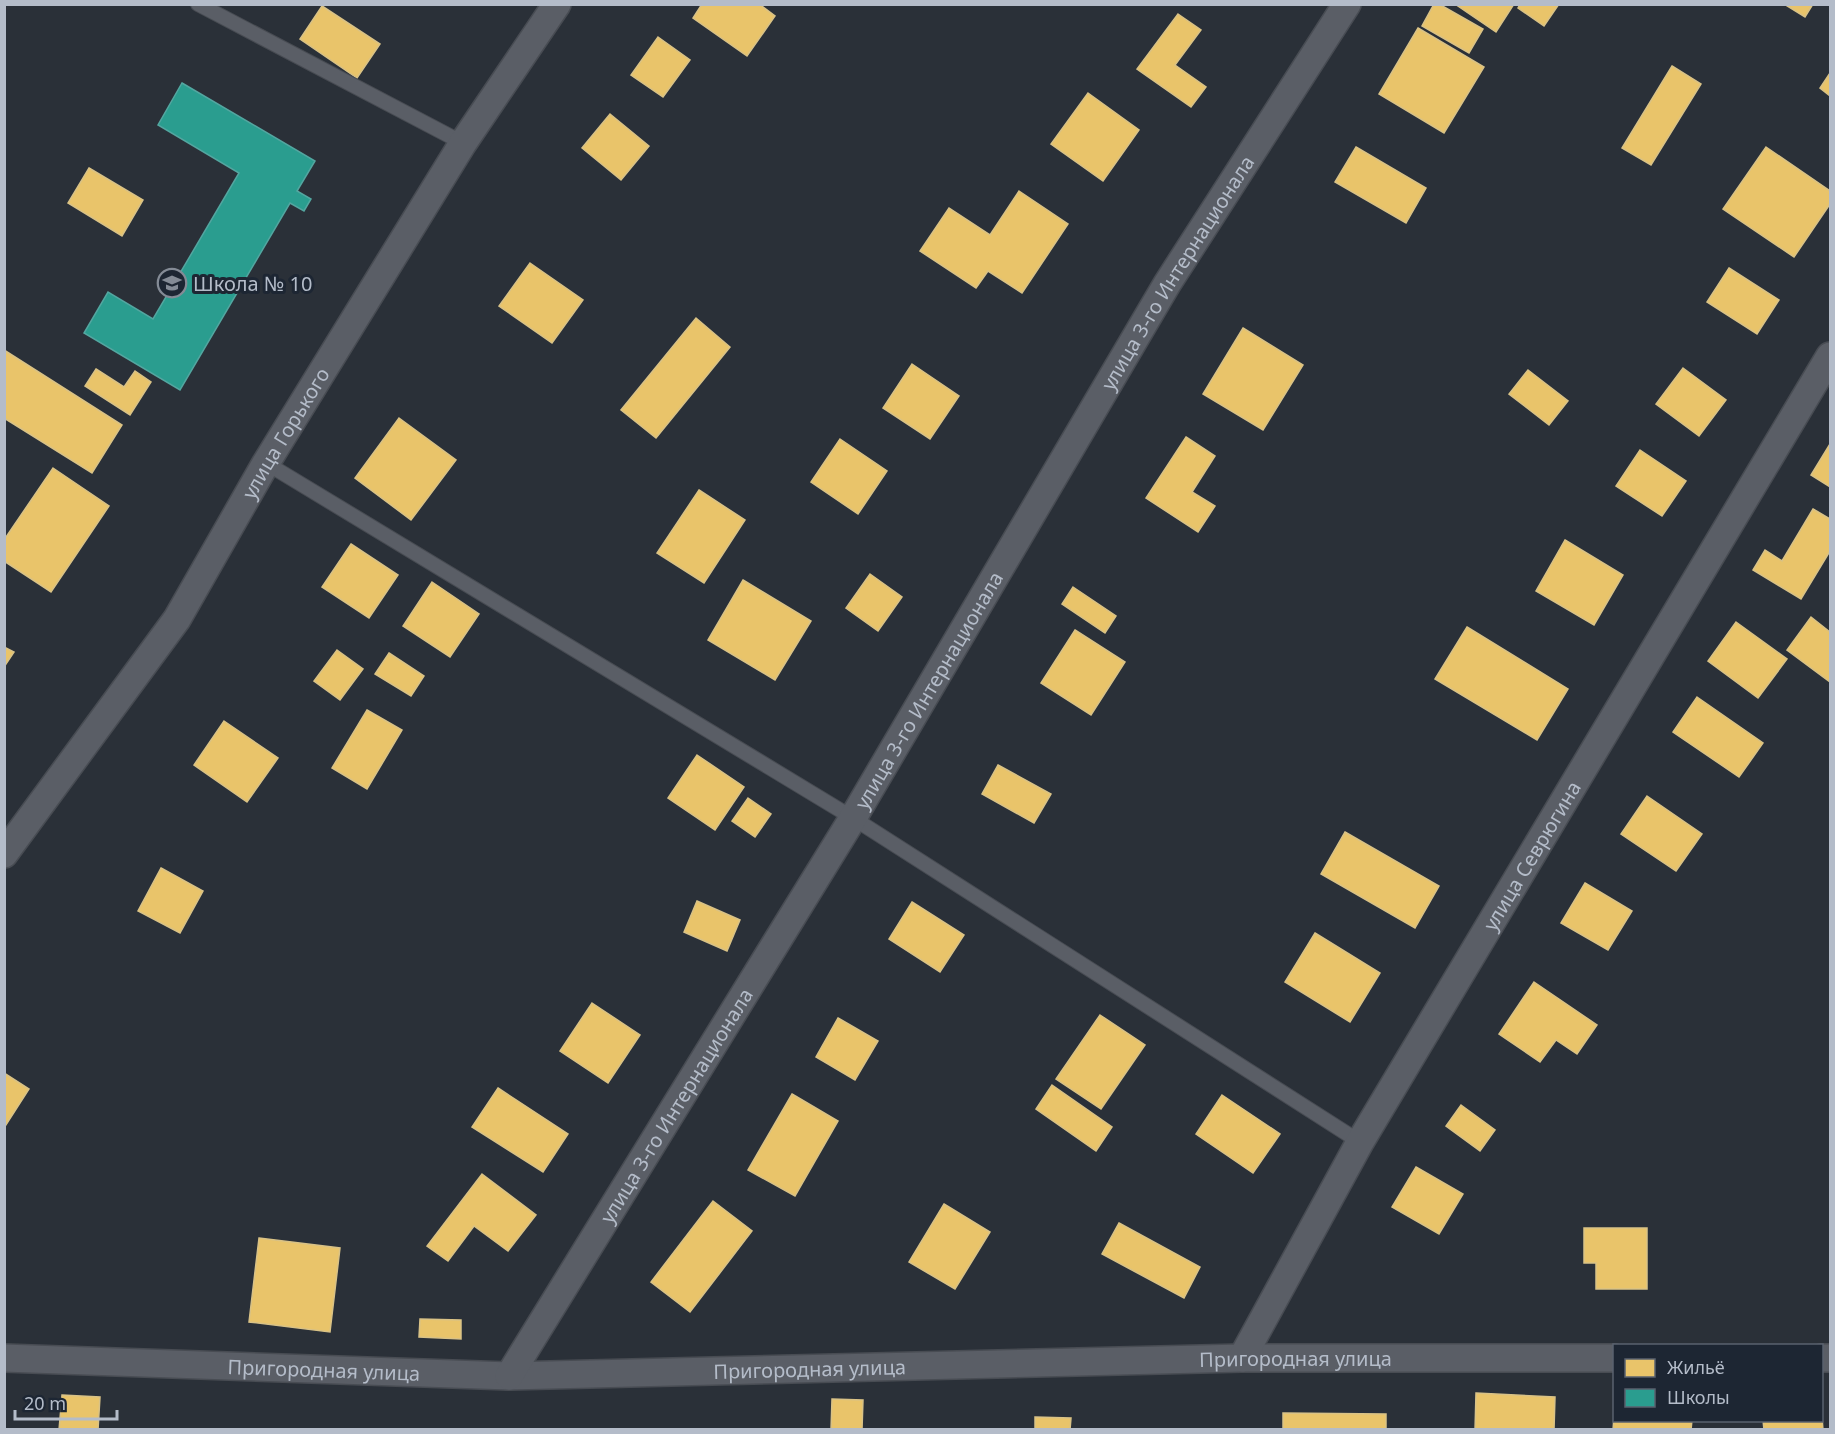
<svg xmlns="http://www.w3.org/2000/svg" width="1835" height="1434" viewBox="0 0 1835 1434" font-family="'Noto Sans',sans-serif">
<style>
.homes{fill:#e9c46a;stroke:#d9c286;stroke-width:1.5}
.schools{fill:#2a9d8f;stroke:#53a6a0;stroke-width:1.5}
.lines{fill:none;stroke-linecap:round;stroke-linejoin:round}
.lane-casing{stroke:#484c53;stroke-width:16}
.street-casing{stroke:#484c53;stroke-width:30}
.lane{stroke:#5a5e66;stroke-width:14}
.street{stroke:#5a5e66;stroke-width:27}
.labels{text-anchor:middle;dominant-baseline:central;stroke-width:6;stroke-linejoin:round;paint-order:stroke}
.street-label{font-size:20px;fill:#b4bcc9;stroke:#1d2633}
.poi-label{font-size:20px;fill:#b4bcc9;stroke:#1d2633;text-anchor:start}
</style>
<rect width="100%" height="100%" fill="#2a3038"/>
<g class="homes">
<path d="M702 4H759L775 16 747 56 693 18Z"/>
<path d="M1434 4H1439L1483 29 1469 53 1422 26Z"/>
<path d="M1455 4H1514L1496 32Z"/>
<path d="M1520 4H1559L1544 26 1518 8Z"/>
<path d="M1784 4H1813L1805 17Z"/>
<path d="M322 6 380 44 357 78 300 39Z"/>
<path d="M1178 14 1201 30 1175 65 1206 87 1191 107 1137 69Z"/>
<path d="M1418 28 1484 67 1444 133 1379 94Z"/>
<path d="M658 37 690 60 663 97 631 75Z"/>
<path d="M1672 66 1701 84 1651 165 1622 148Z"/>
<path d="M1830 73V96L1820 88Z"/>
<path d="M1088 93 1139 130 1103 181 1051 144Z"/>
<path d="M610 114 649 146 621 180 582 148Z"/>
<path d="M1356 147 1426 188 1406 223 1335 182Z"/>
<path d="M1766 147 1830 191V204L1794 257 1723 209Z"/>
<path d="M89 168 143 200 122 236 68 203Z"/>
<path d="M1019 191 1068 224 1022 293 988 271 976 288 920 251 949 208 990 235Z"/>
<path d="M530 263 583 300 552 343 499 306Z"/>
<path d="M1729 268 1779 300 1757 334 1707 302Z"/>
<path d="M696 318 730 347 656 438 621 410Z"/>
<path d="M1243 328 1303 365 1263 430 1203 394Z"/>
<path d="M4 350 122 425 92 473 4 418Z"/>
<path d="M912 364 959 396 930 439 883 408Z"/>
<path d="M1683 368 1726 400 1699 436 1656 404Z"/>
<path d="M96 369 124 387 135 371 151 382 130 415 85 386Z"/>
<path d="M1528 370 1568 401 1549 425 1509 394Z"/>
<path d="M399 418 456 460 411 520 355 478Z"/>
<path d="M1186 437 1215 456 1192 492 1215 506 1198 532 1146 498Z"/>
<path d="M840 439 887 471 858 514 811 482Z"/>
<path d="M1830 444V487L1811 475Z"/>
<path d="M1640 450 1686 481 1662 516 1616 486Z"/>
<path d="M53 468 109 506 51 592 4 561V540Z"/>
<path d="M699 490 745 520 704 583 657 553Z"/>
<path d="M1813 509 1830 519V551L1801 599 1753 570 1765 550 1782 561Z"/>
<path d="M1565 540 1623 575 1594 625 1536 591Z"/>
<path d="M351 544 398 575 369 618 322 587Z"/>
<path d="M870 574 902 597 878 631 846 608Z"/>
<path d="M743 580 811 621 775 680 708 640Z"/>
<path d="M432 582 479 614 450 657 403 626Z"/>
<path d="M1073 587 1116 616 1105 633 1062 604Z"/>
<path d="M1811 617 1830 632V682L1787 650Z"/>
<path d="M1736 622 1787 659 1758 698 1708 661Z"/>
<path d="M1467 627 1568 689 1537 740 1435 679Z"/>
<path d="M1075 630 1125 662 1091 715 1041 683Z"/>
<path d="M4 647 14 652 4 667Z"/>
<path d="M337 650 363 669 340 700 314 681Z"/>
<path d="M389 653 424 676 411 696 375 674Z"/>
<path d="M1697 697 1763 743 1739 777 1673 732Z"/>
<path d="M367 710 402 730 367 789 332 768Z"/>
<path d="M224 721 278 758 247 802 194 765Z"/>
<path d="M697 755 744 787 715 830 668 798Z"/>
<path d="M998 765 1051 794 1034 823 982 794Z"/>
<path d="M1647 796 1702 834 1676 871 1621 834Z"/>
<path d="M748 798 771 814 755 837 732 821Z"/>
<path d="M1345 832 1439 886 1415 928 1321 874Z"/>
<path d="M161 868 203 891 180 933 138 911Z"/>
<path d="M1585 883 1632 911 1608 950 1561 923Z"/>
<path d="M697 901 740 920 727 951 684 932Z"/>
<path d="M912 902 964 935 940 972 889 939Z"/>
<path d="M1315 933 1380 973 1350 1022 1285 982Z"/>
<path d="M1534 982 1597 1025 1577 1054 1556 1040 1540 1062 1499 1034Z"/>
<path d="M592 1003 640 1035 608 1083 560 1051Z"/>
<path d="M1100 1015 1145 1045 1101 1109 1056 1079Z"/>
<path d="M838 1018 878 1041 855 1080 816 1057Z"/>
<path d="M4 1073 29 1089 4 1128Z"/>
<path d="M1052 1085 1112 1127 1096 1151 1036 1109Z"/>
<path d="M498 1088 568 1134 543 1172 472 1127Z"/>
<path d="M792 1094 838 1121 795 1196 748 1170Z"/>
<path d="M1222 1095 1280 1134 1253 1173 1196 1134Z"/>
<path d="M1461 1105 1495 1130 1480 1151 1446 1126Z"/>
<path d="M1416 1167 1463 1194 1439 1234 1392 1207Z"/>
<path d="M482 1174 536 1215 508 1251 474 1226 448 1261 427 1246Z"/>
<path d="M713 1201 752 1231 690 1312 651 1282Z"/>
<path d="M944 1204 990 1232 955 1289 909 1262Z"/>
<path d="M1119 1223 1200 1267 1184 1298 1102 1254Z"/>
<path d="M1584 1228H1647V1289H1596V1263H1584Z"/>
<path d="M259 1238 340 1248 330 1332 249 1322Z"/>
<path d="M420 1319 461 1320V1339L419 1337Z"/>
<path d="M1476 1393 1555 1397 1554 1430H1475Z"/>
<path d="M62 1395 100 1397 98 1430H59Z"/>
<path d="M832 1399 863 1400 862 1430H831Z"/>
<path d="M1283 1413 1386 1414V1430H1283Z"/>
<path d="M1614 1416V1420H1692L1691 1430H1613Z"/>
<path d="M1035 1417 1071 1418 1070 1430H1035Z"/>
<path d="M1822 1417 1823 1430H1764L1763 1420H1822Z"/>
</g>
<path class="schools" d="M182 83 315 161 297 191 311 199 304 211 290 203 180 390 84 333 108 292 153 319 239 173 158 125Z"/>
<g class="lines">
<g class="lane-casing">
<g id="lane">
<path d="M198 4 463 143"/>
<path d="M266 463 853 818 1360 1142"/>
</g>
</g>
<g class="street-casing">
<g id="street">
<path id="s1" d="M4 854 177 619 266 463 463 143 557 4"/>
<path id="s2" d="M4 1358 509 1376 1242 1358H1614"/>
<path id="s3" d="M1242 1358 1360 1142 1830 356"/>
<path d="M1822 1358H1830"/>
<path id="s4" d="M509 1376 853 818 1167 284 1347 4"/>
</g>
</g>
<use href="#lane" class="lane"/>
<use href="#street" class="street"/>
</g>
<defs>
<g id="school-ring" transform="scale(1.5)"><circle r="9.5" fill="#1d2633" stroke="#848b96" stroke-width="1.5"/><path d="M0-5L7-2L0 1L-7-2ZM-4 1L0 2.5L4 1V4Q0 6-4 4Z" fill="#848b96"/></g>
</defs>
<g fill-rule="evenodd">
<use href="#school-ring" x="172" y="283"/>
</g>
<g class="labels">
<g class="street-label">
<text stroke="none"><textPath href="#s4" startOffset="1290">улица 3-го Интернационала</textPath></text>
<text stroke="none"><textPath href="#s1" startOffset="507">улица Горького</textPath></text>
<text stroke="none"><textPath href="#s4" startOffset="804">улица 3-го Интернационала</textPath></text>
<text stroke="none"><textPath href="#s3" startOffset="580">улица Севрюгина</textPath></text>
<text stroke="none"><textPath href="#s4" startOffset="318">улица 3-го Интернационала</textPath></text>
<text stroke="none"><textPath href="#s2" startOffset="1292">Пригородная улица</textPath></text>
<text stroke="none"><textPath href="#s2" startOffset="806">Пригородная улица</textPath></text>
<text stroke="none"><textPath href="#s2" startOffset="320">Пригородная улица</textPath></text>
</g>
<g class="poi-label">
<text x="193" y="283">Школа № 10</text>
</g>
</g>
<rect width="1835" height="1434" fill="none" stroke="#b4bcc9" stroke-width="12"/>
<rect x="1613" y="1344" width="210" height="78" fill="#1d2633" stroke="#59626f" stroke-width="1.5"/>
<rect x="1625" y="1359" width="30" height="18" fill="#e9c46a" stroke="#59626f" stroke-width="1.5"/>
<text x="1667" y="1374" font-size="18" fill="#b4bcc9">Жильё</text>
<rect x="1625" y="1389" width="30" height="18" fill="#2a9d8f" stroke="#59626f" stroke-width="1.5"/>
<text x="1667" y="1404" font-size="18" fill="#b4bcc9">Школы</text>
<path d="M15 1410v9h102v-9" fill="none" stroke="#b4bcc9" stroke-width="3"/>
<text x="24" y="1410" font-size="18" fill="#b4bcc9" stroke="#1d2633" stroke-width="4.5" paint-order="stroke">20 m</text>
</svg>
